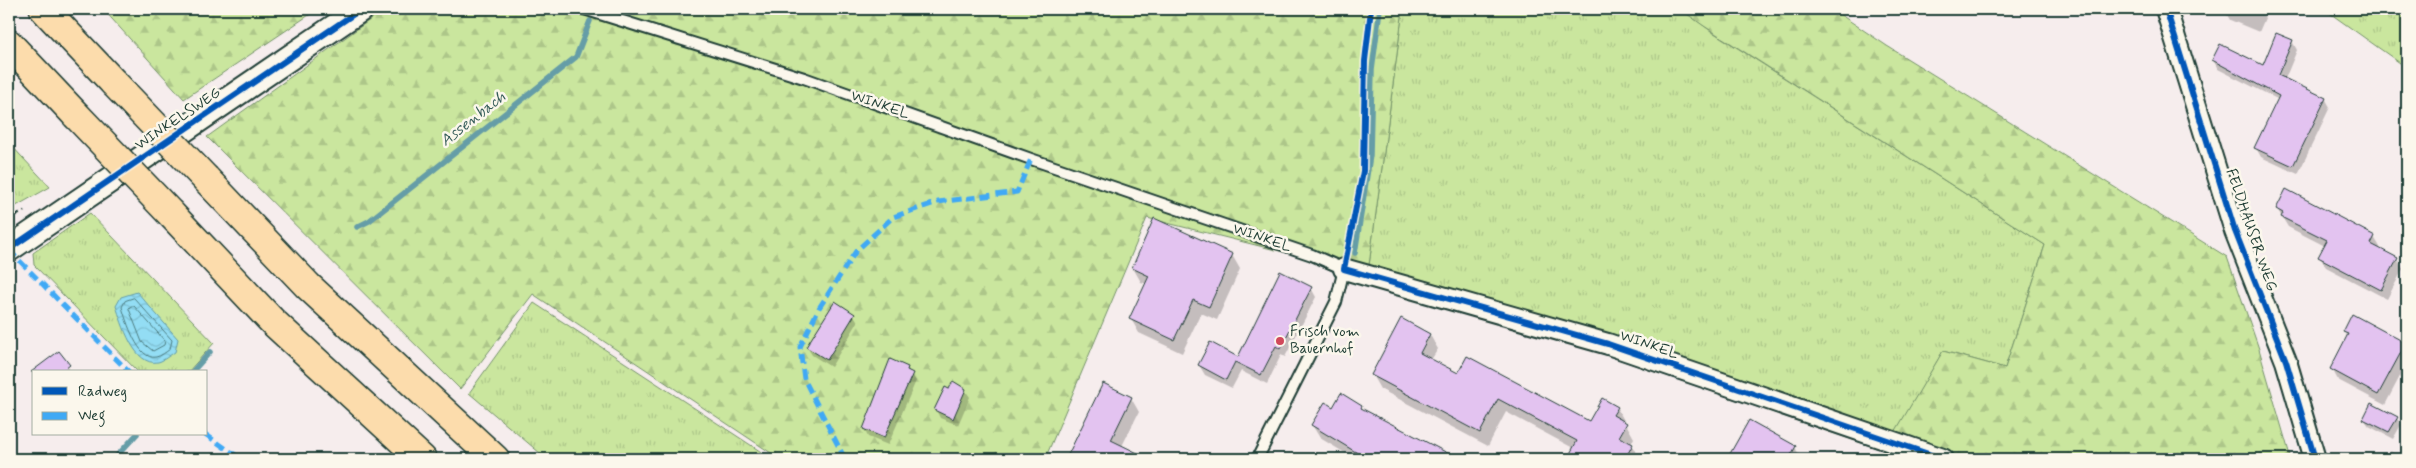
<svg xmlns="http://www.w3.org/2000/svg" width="2416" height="468" viewBox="0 0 2416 468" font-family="Mynerve,sans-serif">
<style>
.grass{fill:url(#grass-tufts);stroke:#749269}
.forest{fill:url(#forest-firs);stroke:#749269}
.water{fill:url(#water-waves);stroke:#659da7}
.shadow{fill:#0003}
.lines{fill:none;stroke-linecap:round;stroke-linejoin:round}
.shore{stroke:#4d7d81;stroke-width:1}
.stream{stroke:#659da7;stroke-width:5.5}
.building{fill:#e3c3f0;stroke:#1f3d34}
.service-casing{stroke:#1f3d34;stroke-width:14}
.minor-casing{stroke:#1f3d34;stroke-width:24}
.tertiary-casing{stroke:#1f3d34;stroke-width:28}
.motorway-casing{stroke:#1f3d34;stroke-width:31}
.path{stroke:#1f3d34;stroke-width:3;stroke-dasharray:4 4;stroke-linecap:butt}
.service{stroke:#fbf7ec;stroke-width:10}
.minor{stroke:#fbf7ec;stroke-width:20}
.tertiary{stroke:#fbf7ec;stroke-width:24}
.motorway{stroke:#fcdcac;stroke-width:28}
.motorway-bridge-casing{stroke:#1f3d34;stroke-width:31;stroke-linecap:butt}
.motorway-bridge{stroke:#fcdcac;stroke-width:28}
.quiet{stroke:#3fa9f5;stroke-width:5;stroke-dasharray:10 5;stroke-linecap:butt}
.cycleway-casing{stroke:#fbf7ec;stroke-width:9}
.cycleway{stroke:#0057b8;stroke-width:6}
.poi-dot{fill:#d1495b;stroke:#fbf7ec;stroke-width:2}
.labels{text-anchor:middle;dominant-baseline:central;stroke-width:5;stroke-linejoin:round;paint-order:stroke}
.street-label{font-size:15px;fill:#1f3d34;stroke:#fbf7ec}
.poi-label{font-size:15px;fill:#1f3d34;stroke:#fbf7ec;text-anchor:start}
.water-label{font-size:16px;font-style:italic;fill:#365d5a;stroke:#fbf7ec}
</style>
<defs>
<pattern id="grass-tufts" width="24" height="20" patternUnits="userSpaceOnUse" patternTransform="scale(1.25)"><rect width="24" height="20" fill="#cae69e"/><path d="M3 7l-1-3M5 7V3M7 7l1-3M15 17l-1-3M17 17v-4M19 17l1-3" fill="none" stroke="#adc689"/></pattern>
<pattern id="forest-firs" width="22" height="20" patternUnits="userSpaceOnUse" patternTransform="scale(1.25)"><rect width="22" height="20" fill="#cae69e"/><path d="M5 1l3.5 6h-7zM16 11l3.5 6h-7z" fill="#adc689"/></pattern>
<pattern id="water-waves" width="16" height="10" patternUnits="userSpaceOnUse" patternTransform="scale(1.25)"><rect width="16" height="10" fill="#93ddf4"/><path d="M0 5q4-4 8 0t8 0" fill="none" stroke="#7ebfd2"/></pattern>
</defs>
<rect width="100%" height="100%" fill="#f6eded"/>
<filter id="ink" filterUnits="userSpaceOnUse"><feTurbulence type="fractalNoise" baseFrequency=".02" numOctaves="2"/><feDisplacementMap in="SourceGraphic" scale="10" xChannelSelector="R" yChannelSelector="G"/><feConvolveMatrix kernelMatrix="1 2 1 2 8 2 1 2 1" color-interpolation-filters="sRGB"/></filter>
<g filter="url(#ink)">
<g class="grass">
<path d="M1403 9H1681L1711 31 2045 245 2005 368 1943 351 1885 451 1368 273Z"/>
<path d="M2324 9H2407V68Z"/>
<path d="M9 143 50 187 9 210Z"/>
<path d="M90 213 214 343 188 372H138L34 265 33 253Z"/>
<path d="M534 303 772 459H547L469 393Z"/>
</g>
<g class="forest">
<path d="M103 9H318L184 99Z"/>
<path d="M385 9H1403L1368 273 1147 218 1045 459H780L533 294 460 389 207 137Z"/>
<path d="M1680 9H1832L1887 46 2227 257 2259 349 2291 459H1879L1943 351 2005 368 2045 245 1704 26Z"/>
</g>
<path class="water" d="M137 292 178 339 175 352C170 355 163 361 158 362 134 367 122 323 116 306L121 297Z"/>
<g class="shadow">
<path d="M1832 9H1844L1840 14Z"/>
<path d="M2228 9H2259L2265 18 2259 32 2230 20 2226 13Z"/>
<path d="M2292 41 2297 50 2285 79 2325 98 2330 107 2298 174 2261 157 2256 148 2279 100 2218 69 2213 60 2263 67Z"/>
<path d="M2277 209 2374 237 2380 247 2379 249 2397 259 2403 269 2387 299 2326 267 2320 257 2325 246 2288 227Z"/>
<path d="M1232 255 1240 269 1217 320 1201 313 1182 353 1139 333 1131 319 1147 284 1141 282 1133 268Z"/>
<path d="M1311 288 1316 297 1285 357 1281 355 1267 384 1241 371 1232 388 1205 375 1199 365 1238 358Z"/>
<path d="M854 315 858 322 831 367 812 355 807 347Z"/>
<path d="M1401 320 1430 335 1438 349 1431 360 1458 375 1590 422 1617 408 1634 438 1631 444 1640 459H1569L1575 449 1506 412 1488 446 1380 389 1372 375Z"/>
<path d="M2344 332 2405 344 2407 347V363L2385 405 2338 380 2332 369 2348 338Z"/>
<path d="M59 353 71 372 34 373 33 372Z"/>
<path d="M907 368 916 381 888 445 868 437 864 429Z"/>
<path d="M1104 385 1131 398 1139 412 1122 446 1148 459H1067Z"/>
<path d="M965 390 970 397 958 425 940 418 936 410Z"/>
<path d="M1361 407 1364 412 1456 459H1355L1320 438 1312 425Z"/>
<path d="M2397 418 2401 425 2393 439 2369 426 2364 419Z"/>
<path d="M1750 422 1795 447 1801 459H1729Z"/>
<path d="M2390 451 2405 459H2385Z"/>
</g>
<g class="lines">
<g class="shore">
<path d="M134 298 172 340 170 349C166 352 161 356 156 357 138 361 126 320 122 307L125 301Z"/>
<path d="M131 306H134L165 341 164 345 153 351 142 342 129 309Z"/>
</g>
<g class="stream">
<path d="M357 227 369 221 576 57 590 21"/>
<path d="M1355 253 1370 155 1372 70 1380 9"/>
<path d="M192 372 210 352"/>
<path d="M114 459 137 434"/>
</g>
</g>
<g class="building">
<path d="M2276 33 2293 40 2278 75 2326 98 2293 166 2254 148 2279 96 2212 60 2220 44 2263 65Z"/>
<path d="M2286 189 2375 236 2371 244 2398 258 2381 290 2318 257 2327 240 2281 217 2283 213 2276 209Z"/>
<path d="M1154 218 1233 254 1209 307 1193 300 1174 340 1129 319 1149 276 1132 268Z"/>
<path d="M1280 271 1312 287 1280 349 1276 346 1261 375 1235 362 1226 380 1198 365 1210 342 1238 357Z"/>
<path d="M835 301 855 314 827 360 806 347Z"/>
<path d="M2352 314 2406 343 2378 395 2330 369 2348 334 2343 332Z"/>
<path d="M1401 318 1430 334 1420 353 1458 373 1467 356 1589 421 1602 398 1618 407 1613 415 1627 423 1619 437 1633 444 1625 459H1567L1577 441 1498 399 1480 433 1371 375Z"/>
<path d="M59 351 70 365 61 372H31Z"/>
<path d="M890 359 908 367 907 370 913 373 884 438 863 429Z"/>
<path d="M953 381 966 389 953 419 934 410 945 387 949 389Z"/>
<path d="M1103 383 1132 397 1111 440 1150 459H1066Z"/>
<path d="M1341 393 1362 406 1361 408 1459 459H1356L1359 454 1311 425 1325 402 1333 407Z"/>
<path d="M2371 403 2398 417 2389 432 2363 419Z"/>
<path d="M1749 420 1796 446 1789 459H1727Z"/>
</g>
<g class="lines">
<g class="service-casing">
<path id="service" d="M584 9 804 78 1031 159 1312 255 1344 269 1336 302 1257 459"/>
</g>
<g class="minor-casing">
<g id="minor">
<path d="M2166 9 2235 231 2286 361 2315 459"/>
<path d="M1344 269 1608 344 1943 459"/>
</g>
</g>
<g class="tertiary-casing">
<path id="tertiary" d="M9 249 361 9"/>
</g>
<g class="motorway-casing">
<g id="motorway">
<path d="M44 9 114 83"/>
<path d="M9 44 76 115"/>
<path d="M206 179 308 286 495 459"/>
<path d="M171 214 272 321 422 459"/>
</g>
</g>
<path class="path" d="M9 219 24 211"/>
<use href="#service" class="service"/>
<use href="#minor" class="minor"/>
<use href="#tertiary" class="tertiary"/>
<use href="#motorway" class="motorway"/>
<g class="motorway-bridge-casing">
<g id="motorway-bridge">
<path d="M114 83 206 179"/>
<path d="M76 115 171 214"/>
</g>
</g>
<use href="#motorway-bridge" class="motorway-bridge"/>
<g class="quiet">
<path d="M9 250 129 372"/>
<path d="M205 434 241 459"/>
<path d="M845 459 804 379 800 347 819 308 856 251 893 217 938 202 1017 192 1031 159"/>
</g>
<g class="cycleway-casing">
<g id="cycleway">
<path d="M1371 9 1365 61 1363 171 1344 269 1608 344 1943 459"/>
<path d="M2166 9 2235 231 2286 361 2315 459"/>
<path d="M9 249 361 9"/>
</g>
</g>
<use href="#cycleway" class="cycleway"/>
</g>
</g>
<circle class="poi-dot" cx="1280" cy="341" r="5"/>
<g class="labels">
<g class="street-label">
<text transform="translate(880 105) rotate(19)">WINKEL</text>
<text transform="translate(178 119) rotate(-34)">WINKELSWEG</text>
<text transform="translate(2251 230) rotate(71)">FELDHAUSER WEG</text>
<text transform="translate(1262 238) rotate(19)">WINKEL</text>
<text transform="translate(1649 345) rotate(19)">WINKEL</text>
</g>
<g class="poi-label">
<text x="1290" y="332">Frisch vom<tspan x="1290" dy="17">Bauernhof</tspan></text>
</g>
<g class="water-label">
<text transform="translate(473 119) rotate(-38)">Assenbach</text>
</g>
</g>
<rect width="2416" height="468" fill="none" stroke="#fbf7ec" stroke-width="30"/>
<rect x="15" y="15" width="2386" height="438" fill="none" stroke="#1f3d34" stroke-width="2" filter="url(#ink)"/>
<rect x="32" y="370" width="175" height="65" fill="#fbf7ec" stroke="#a3ada2"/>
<rect x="42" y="387" width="25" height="8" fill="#0057b8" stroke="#a3ada2"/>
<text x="78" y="396" font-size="15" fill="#1f3d34">Radweg</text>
<rect x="42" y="412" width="25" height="8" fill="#3fa9f5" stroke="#a3ada2"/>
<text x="78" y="420" font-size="15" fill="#1f3d34">Weg</text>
</svg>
